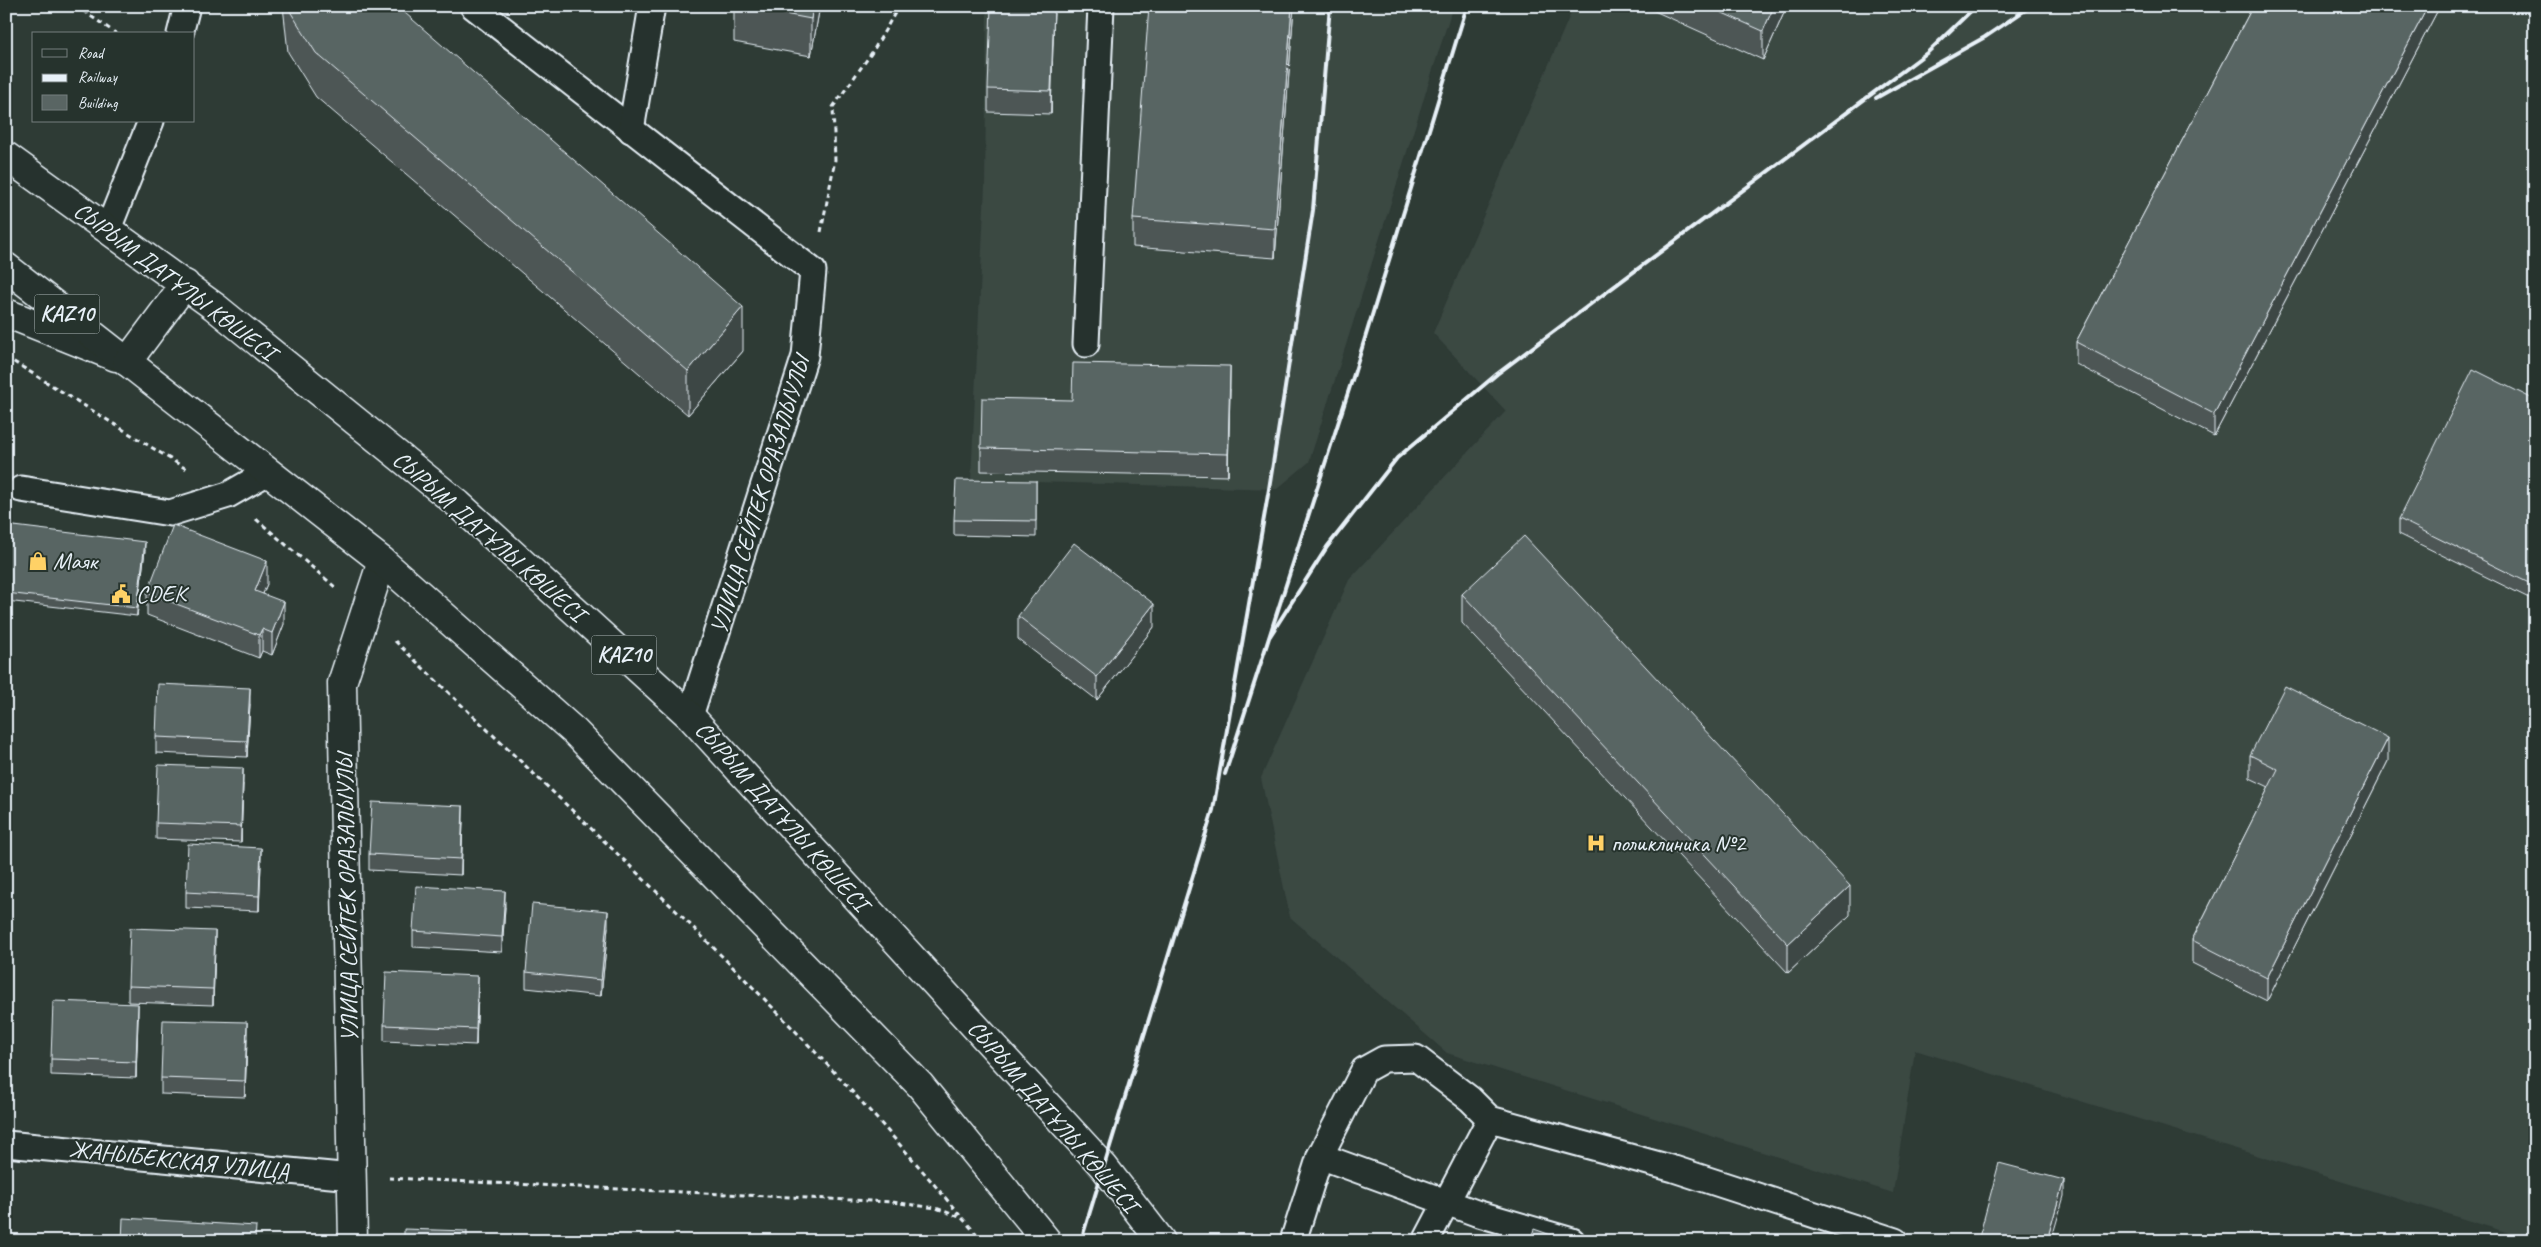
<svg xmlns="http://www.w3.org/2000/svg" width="2541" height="1247" viewBox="0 0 2541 1247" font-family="Caveat,sans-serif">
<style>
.built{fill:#3b4843}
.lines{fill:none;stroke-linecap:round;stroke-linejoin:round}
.service-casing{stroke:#e8f1f8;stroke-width:29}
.minor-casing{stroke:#e8f1f8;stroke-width:31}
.primary-casing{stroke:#e8f1f8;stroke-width:31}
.trunk-casing{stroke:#e8f1f8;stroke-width:31}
.path{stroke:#e8f1f8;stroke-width:3;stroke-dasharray:5 4;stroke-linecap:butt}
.service{stroke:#26332d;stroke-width:25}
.minor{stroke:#26332d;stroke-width:28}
.primary{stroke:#26332d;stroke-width:28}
.trunk{stroke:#26332d;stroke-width:28}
.rail{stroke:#e8f1f8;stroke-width:4}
.wall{fill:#4d5755;stroke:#e8f1f8}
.shaded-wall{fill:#3e4745;stroke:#e8f1f8}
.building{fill:#596563;stroke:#e8f1f8}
.labels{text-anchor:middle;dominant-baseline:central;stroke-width:4;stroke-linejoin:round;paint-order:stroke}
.shield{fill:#26332d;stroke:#aeb8bb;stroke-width:1}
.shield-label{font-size:22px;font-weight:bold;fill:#e8f1f8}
.street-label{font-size:24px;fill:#e8f1f8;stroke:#26332d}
.poi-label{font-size:24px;fill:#e8f1f8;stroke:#26332d;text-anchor:start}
</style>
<rect width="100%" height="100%" fill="#2e3b35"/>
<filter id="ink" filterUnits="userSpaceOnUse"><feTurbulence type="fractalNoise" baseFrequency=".02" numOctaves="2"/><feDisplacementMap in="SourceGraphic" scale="10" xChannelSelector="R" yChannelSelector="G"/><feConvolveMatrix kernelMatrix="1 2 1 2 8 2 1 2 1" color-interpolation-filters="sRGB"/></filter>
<g filter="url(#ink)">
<g class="built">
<path d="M987 6H1453L1309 462 1277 489 971 480 985 186Z"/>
<path d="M1574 6H2535V1241L1915 1050 1893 1193 1447 1053 1290 917 1261 778 1349 580 1506 411 1433 333Z"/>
</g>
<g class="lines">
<g class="service-casing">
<g id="service">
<path d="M473 6 813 271 805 356 690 716"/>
<path d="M180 34 187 6"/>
<path d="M631 130 652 6"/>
<path d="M108 229 151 121"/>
<path d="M1086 344 1101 6"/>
<path d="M21 489 170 513 228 495 268 472"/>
<path d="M6 1144 352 1177"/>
<path d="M1320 1156 1364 1070 1384 1059 1416 1058 1470 1099 1490 1119 1674 1169 1895 1241"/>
<path d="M1293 1241 1320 1156 1476 1213 1572 1241"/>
<path d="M1426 1241 1490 1119"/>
</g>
</g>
<g class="minor-casing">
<path id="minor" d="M353 1241 342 683 382 561"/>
</g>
<g class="primary-casing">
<path id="primary" d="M6 313 116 357"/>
</g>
<g class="trunk-casing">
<g id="trunk">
<path d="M6 156 215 307 458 504 690 716 1104 1167 1161 1241"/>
<path d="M6 267 382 561 575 732 920 1085 1047 1241"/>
<path d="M127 362 185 284"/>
</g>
</g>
<g class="path">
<path d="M76 6 117 34"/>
<path d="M821 232 835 160 833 107 873 51 899 6"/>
<path d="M6 357 188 470"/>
<path d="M256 519 335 587"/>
<path d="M395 641C588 828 791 1009 962 1218"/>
<path d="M389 1178 892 1202 936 1208 962 1218 983 1241"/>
</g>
<use href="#service" class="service"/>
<use href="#minor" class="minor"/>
<use href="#primary" class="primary"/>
<use href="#trunk" class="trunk"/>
<g class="rail">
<path d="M1876 98 1985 37 2031 6"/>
<path d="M1270 636 1327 547 1397 458 1497 374 1928 52 1976 6"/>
<path d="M1225 774 1354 374 1467 6"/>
<path d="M1081 1241 1213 810 1269 489 1313 210 1330 6"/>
</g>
</g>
<g class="wall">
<path d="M283 6H397L743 351 688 415 316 97 288 52Z"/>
<path d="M734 6H820L811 56 734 42Z"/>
<path d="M1054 6 1051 114 988 112V89Z"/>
<path d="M1294 6 1275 258 1133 247V219Z"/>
<path d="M1650 6H1787L1763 60 1650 9Z"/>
<path d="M2253 6H2440L2214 436 2076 364V342Z"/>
<path d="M1230 389 1228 476 981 471V448L1072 400Z"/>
<path d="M2535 400V601L2399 534V519Z"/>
<path d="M1036 481V537L954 535V520Z"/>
<path d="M6 525 145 550 137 616 6 601Z"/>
<path d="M267 584 263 593 284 624 272 655 262 651 259 658 147 615V593Z"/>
<path d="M1462 594 1850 915 1788 973 1462 623Z"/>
<path d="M1018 616 1154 627 1097 700 1018 639Z"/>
<path d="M250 704 247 757 156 753V737Z"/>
<path d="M2250 755 2388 761 2267 1001 2192 963V940L2269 787 2250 778Z"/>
<path d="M243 784 241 842 156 839V823Z"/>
<path d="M463 821 461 875 369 870V854Z"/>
<path d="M261 864 259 911 186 908V892Z"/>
<path d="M505 907 502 952 413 947V931Z"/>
<path d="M608 927 601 996 526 988V972Z"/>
<path d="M215 946 213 1005 128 1002V986Z"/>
<path d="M478 992 476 1045 384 1041V1025Z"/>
<path d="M138 1019 136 1078 51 1075V1059Z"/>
<path d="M247 1038 245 1097 161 1094V1078Z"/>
</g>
<g class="shaded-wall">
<path d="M813 6H820L811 56V19Z"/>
<path d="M1054 6 1051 114V91Z"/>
<path d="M1292 6H1294L1275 258V229Z"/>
<path d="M1774 6H1787L1763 60V31Z"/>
<path d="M2428 6H2440L2214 436V414Z"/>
<path d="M743 307V351L688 415V371Z"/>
<path d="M1230 366V389L1228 476V454Z"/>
<path d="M145 542V550L137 616V608Z"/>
<path d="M267 561V584L255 613V591Z"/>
<path d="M284 602V624L272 655V633Z"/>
<path d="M1154 604V627L1097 700V677Z"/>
<path d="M262 629V651L259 658V635Z"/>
<path d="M250 688V704L247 757V741Z"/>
<path d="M2388 738V761L2267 1001V978Z"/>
<path d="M243 768V784L241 842V826Z"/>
<path d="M463 806V821L461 875V859Z"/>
<path d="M261 848V864L259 911V896Z"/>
<path d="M1850 886V915L1788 973V944Z"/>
<path d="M505 891V907L502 952V937Z"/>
<path d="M608 911V927L601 996V980Z"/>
<path d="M215 931V946L213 1005V989Z"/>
<path d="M478 976V992L476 1045V1029Z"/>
<path d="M138 1004V1019L136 1078V1062Z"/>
<path d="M247 1022V1038L245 1097V1081Z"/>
<path d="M2064 1180V1196L2051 1241 2049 1233Z"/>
</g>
<g class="building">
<path d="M288 6H397L743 307 688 371 316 53 288 8Z"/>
<path d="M742 6H813L811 19Z"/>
<path d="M991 6H1054L1051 91 988 89Z"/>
<path d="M1149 6H1292L1275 229 1133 219Z"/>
<path d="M1707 6H1774L1763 31Z"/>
<path d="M2253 6H2428L2214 414 2076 342Z"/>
<path d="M1073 363 1230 366 1228 454 981 448 982 398 1072 400Z"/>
<path d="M2473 369 2535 400V586L2399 519Z"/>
<path d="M956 480 1036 481V521L954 520Z"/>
<path d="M6 525 145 542 137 608 6 593Z"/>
<path d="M173 525 267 561 255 591 284 602 272 633 262 629 259 635 147 593Z"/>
<path d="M1524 536 1850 886 1788 944 1462 594Z"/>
<path d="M1074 543 1154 604 1097 677 1018 616Z"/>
<path d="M158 684 250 688 247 741 156 737Z"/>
<path d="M2285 686 2388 738 2267 978 2192 940 2278 769 2250 755Z"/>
<path d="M158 765 243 768 241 826 156 823Z"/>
<path d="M372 802 463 806 461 859 369 854Z"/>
<path d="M188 844 261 848 259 896 186 892Z"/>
<path d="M416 886 505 891 502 937 413 931Z"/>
<path d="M532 904 608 911 601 980 526 972Z"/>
<path d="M130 928 215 931 213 989 128 986Z"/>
<path d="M386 972 478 976 476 1029 384 1025Z"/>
<path d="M53 1001 138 1004 136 1062 51 1059Z"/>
<path d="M163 1020 247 1022 245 1081 161 1078Z"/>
<path d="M1999 1163 2064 1180 2049 1233 2064 1237 2063 1241H1978Z"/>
<path d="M123 1218 256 1226 255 1241H122Z"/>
<path d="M404 1229 467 1231V1241H404Z"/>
<path d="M1534 1229 1568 1241H1530Z"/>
</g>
</g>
<defs>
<g id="shop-bare" transform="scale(1.5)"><path d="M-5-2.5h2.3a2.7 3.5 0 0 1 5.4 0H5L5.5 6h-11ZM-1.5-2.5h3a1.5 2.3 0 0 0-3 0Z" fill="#ffd166" stroke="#26332d" stroke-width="2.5" paint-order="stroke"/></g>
<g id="civic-bare" transform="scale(1.5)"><path d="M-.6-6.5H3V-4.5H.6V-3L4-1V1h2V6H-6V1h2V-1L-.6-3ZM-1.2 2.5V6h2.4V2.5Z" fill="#ffd166" stroke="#26332d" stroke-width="2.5" paint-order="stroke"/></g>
<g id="hospital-bare" transform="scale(1.5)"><path d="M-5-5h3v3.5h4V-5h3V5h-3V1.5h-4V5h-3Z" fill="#ffd166" stroke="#26332d" stroke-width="2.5" paint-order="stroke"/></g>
</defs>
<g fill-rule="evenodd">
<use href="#shop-bare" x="38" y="561"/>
<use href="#civic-bare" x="121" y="594"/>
<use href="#hospital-bare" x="1596" y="843"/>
</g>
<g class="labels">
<g class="shield">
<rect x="34.5" y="294.5" width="65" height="39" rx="4"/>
<rect x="591.5" y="635.5" width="65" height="39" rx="4"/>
</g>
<g class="shield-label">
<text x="67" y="314">KAZ10</text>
<text x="624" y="655">KAZ10</text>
</g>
<g class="street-label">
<text transform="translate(175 281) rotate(37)">СЫРЫМ ДАТҰЛЫ КӨШЕСІ</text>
<text transform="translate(760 495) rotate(-73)">УЛИЦА СЕЙТЕК ОРАЗАЛЫУЛЫ</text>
<text transform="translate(489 536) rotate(41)">СЫРЫМ ДАТҰЛЫ КӨШЕСІ</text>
<text transform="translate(782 816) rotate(48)">СЫРЫМ ДАТҰЛЫ КӨШЕСІ</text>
<text transform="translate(347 898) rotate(-91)">УЛИЦА СЕЙТЕК ОРАЗАЛЫУЛЫ</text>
<text transform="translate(1053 1116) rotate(49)">СЫРЫМ ДАТҰЛЫ КӨШЕСІ</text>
<text transform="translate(179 1160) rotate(6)">ЖАНЫБЕКСКАЯ УЛИЦА</text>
</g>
<g class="poi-label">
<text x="53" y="561">Маяк</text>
<text x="136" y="594">CDEK</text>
<text x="1611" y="843">поликлиника №2</text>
</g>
</g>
<rect width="2541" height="1247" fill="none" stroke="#26332d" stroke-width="25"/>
<rect x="12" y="12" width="2516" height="1222" fill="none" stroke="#e8f1f8" stroke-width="2" filter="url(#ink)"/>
<rect x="32" y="32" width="162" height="90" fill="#26332d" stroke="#747f7e"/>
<rect x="42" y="49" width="25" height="8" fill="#26332d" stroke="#747f7e"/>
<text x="78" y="58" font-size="15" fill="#e8f1f8">Road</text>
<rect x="42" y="74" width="25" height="8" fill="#e8f1f8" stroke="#747f7e"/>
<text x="78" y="82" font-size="15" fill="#e8f1f8">Railway</text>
<rect x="42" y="95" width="25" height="15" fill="#596563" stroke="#747f7e"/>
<text x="78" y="108" font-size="15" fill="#e8f1f8">Building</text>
</svg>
